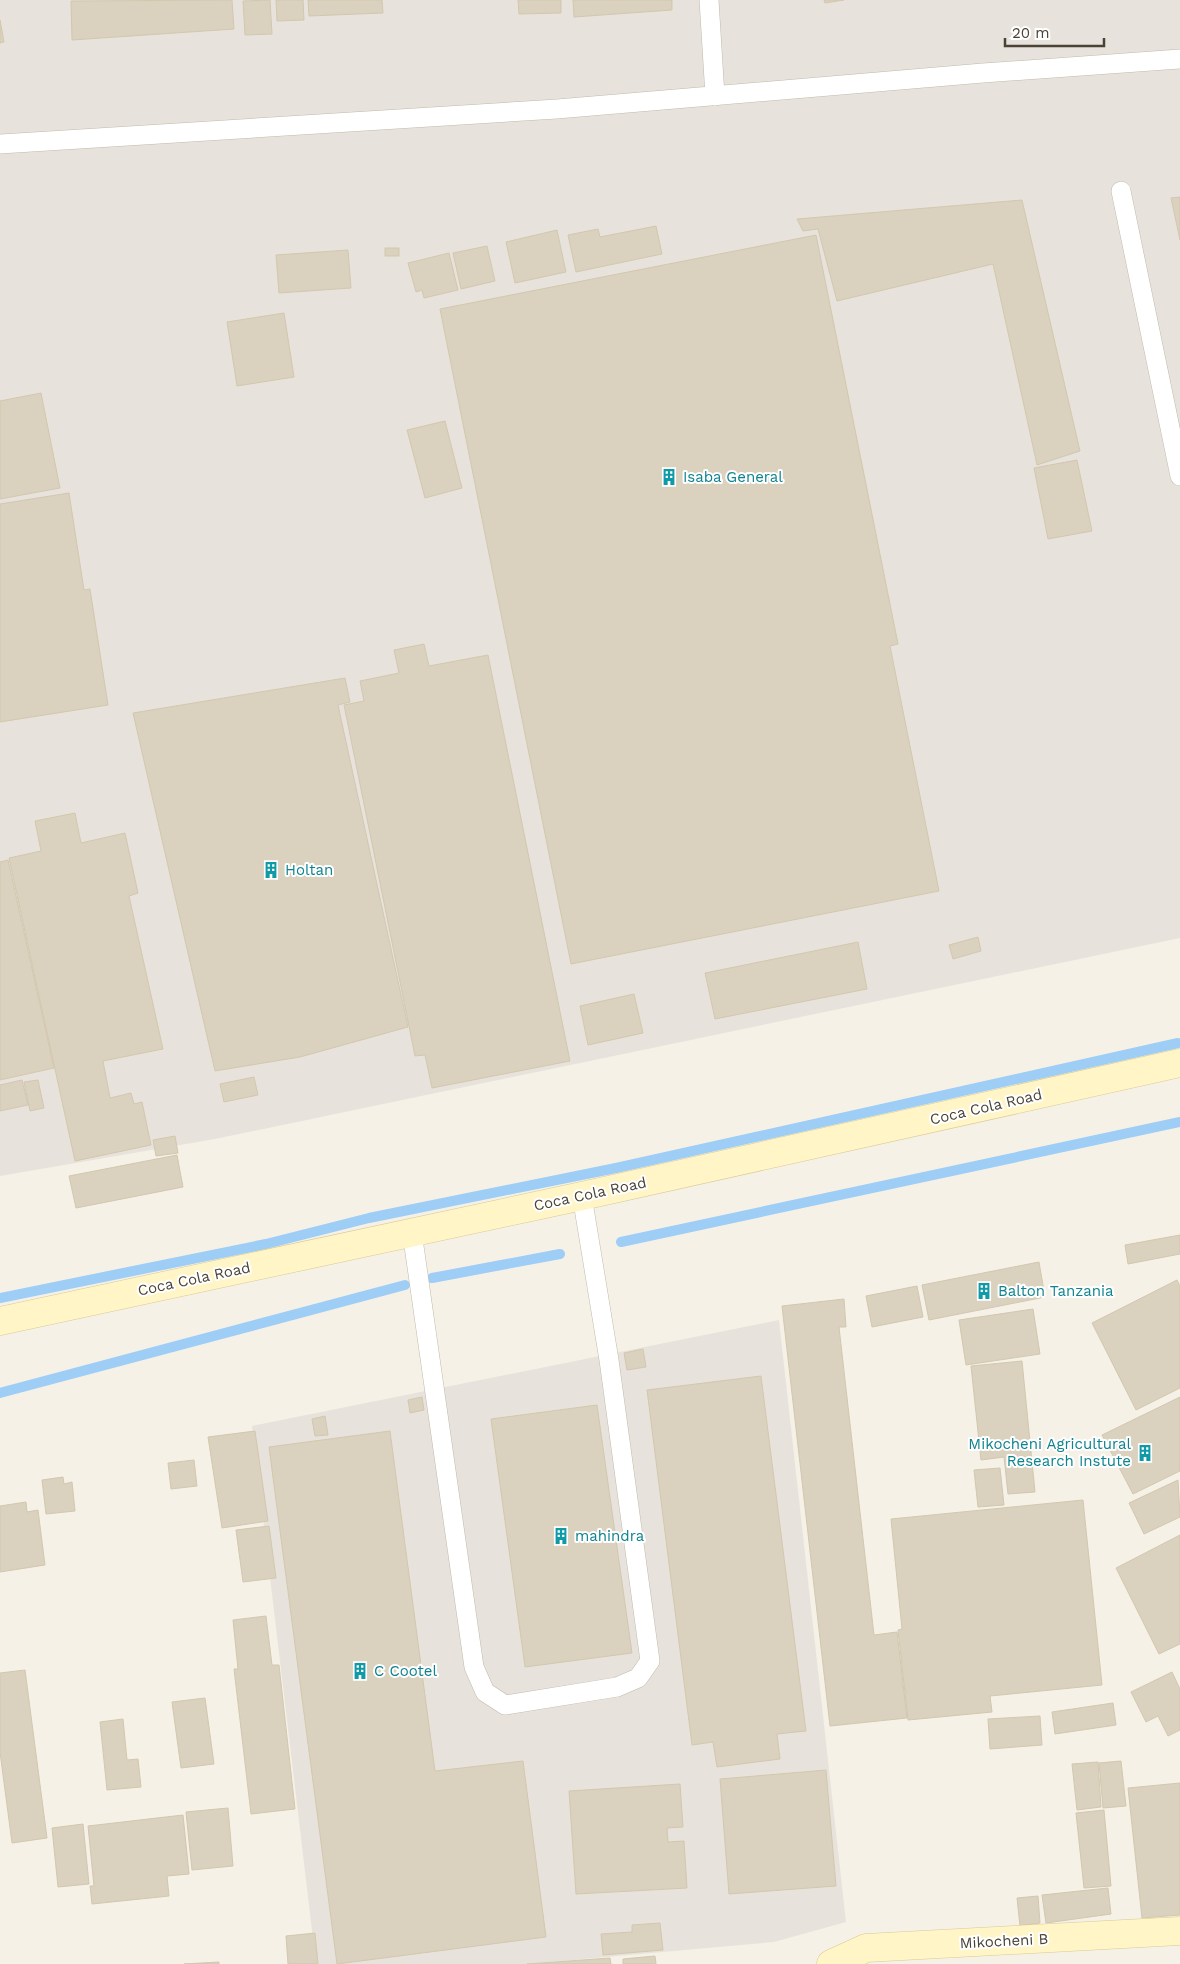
<svg xmlns="http://www.w3.org/2000/svg" width="1180" height="1964" viewBox="0 0 1180 1964" font-family="'Work Sans',sans-serif">
<style>
.industrial{fill:#e7e3dc}
.lines{fill:none;stroke-linecap:round;stroke-linejoin:round}
.stream{stroke:#9ecdf6;stroke-width:10}
.building{fill:#dad1be;stroke:#d3c7ae}
.lane-casing{stroke:#c1baa9;stroke-width:20}
.secondary-casing{stroke:#d9ca93;stroke-width:29}
.lane{stroke:#fff;stroke-width:19}
.secondary{stroke:#fff5c7;stroke-width:28}
.labels{text-anchor:middle;dominant-baseline:central;stroke-width:4;stroke-linejoin:round;paint-order:stroke}
.culture-label{font-size:15px;fill:#0d838f;stroke:#fff;text-anchor:start}
.street-label{font-size:15px;fill:#494235;stroke:#fff}
</style>
<rect width="100%" height="100%" fill="#f5f1e7"/>
<g class="industrial">
<path d="M0 0H1180V938L215 1139 0 1176Z"/>
<path d="M779 1320 846 1922 774 1942 528 1964H316L252 1426Z"/>
</g>
<g class="lines">
<g class="stream">
<path d="M621 1242 1180 1122"/>
<path d="M432 1278 560 1254"/>
<path d="M0 1298 266 1244 369 1218 616 1168 1178 1043"/>
<path d="M0 1393 405 1285"/>
</g>
</g>
<g class="building">
<path d="M232 0 234 29 72 40 71 1Z"/>
<path d="M270 0 272 34 245 35 243 1Z"/>
<path d="M276 0H303L304 20 277 21Z"/>
<path d="M308 0H382L383 13 309 16Z"/>
<path d="M518 0H561V13L519 14Z"/>
<path d="M573 0H672V10L574 17Z"/>
<path d="M824 0H844L825 3Z"/>
<path d="M0 20 4 42 0 43Z"/>
<path d="M1180 197V240L1171 198Z"/>
<path d="M1022 200 1080 451 1037 465 993 264 837 301 818 229 803 231 797 219Z"/>
<path d="M656 226 662 254 576 272 568 235 598 229 600 237Z"/>
<path d="M557 230 566 272 515 283 506 242Z"/>
<path d="M816 235 898 644 890 646 939 891 571 964 440 309Z"/>
<path d="M487 246 495 281 461 289 453 253Z"/>
<rect x="385" y="248" width="14" height="8"/>
<path d="M348 250 351 288 279 293 276 255Z"/>
<path d="M449 253 458 290 424 298 422 290 416 292 408 263Z"/>
<path d="M284 313 294 377 237 386 227 322Z"/>
<path d="M41 393 60 488 0 499V401Z"/>
<path d="M445 421 462 488 425 498 407 430Z"/>
<path d="M1077 460 1092 531 1048 539 1034 468Z"/>
<path d="M69 493 84 590 90 589 108 705 0 722V504Z"/>
<path d="M424 644 429 666 488 655 570 1061 432 1088 425 1055 415 1056 344 705 364 701 360 681 399 673 394 650Z"/>
<path d="M345 678 350 702 338 705 408 1027 300 1057 215 1071 133 713Z"/>
<path d="M75 813 81 843 125 833 138 893 129 896 163 1049 103 1061 110 1098 131 1093 134 1104 142 1102 151 1145 75 1161 9 858 41 851 35 821Z"/>
<path d="M8 860 54 1068 0 1080V862Z"/>
<path d="M978 937 981 951 953 959 949 945Z"/>
<path d="M858 942 867 989 715 1019 705 973Z"/>
<path d="M634 994 643 1033 588 1045 580 1006Z"/>
<path d="M254 1077 258 1095 224 1102 220 1084Z"/>
<path d="M22 1080 28 1105 0 1111V1085Z"/>
<path d="M38 1080 44 1108 30 1111 24 1082Z"/>
<path d="M175 1136 178 1153 156 1156 153 1140Z"/>
<path d="M177 1155 183 1187 76 1208 69 1176Z"/>
<path d="M1180 1235V1254L1128 1264 1125 1245Z"/>
<path d="M1039 1262 1045 1297 929 1320 922 1285Z"/>
<path d="M1177 1280 1180 1286V1388L1136 1410 1092 1323Z"/>
<path d="M917 1286 923 1317 872 1327 866 1296Z"/>
<path d="M844 1299 846 1327H839L874 1635 897 1632 907 1718 830 1726 782 1306Z"/>
<path d="M1033 1309 1040 1354 966 1365 959 1320Z"/>
<path d="M643 1349 646 1367 627 1370 624 1353Z"/>
<path d="M1022 1361 1035 1492 1008 1494 1004 1457 981 1460 971 1366Z"/>
<path d="M761 1376 806 1731 777 1734 780 1759 717 1767 713 1742 692 1745 647 1390Z"/>
<path d="M422 1397 424 1410 410 1413 408 1400Z"/>
<path d="M1180 1397V1471L1133 1494 1102 1435Z"/>
<path d="M597 1405 632 1653 525 1667 491 1419Z"/>
<path d="M325 1416 328 1435 315 1436 312 1419Z"/>
<path d="M255 1431 268 1521 222 1528 208 1437Z"/>
<path d="M390 1431 435 1771 523 1761 546 1937 337 1964 269 1447Z"/>
<path d="M194 1460 197 1486 171 1489 168 1463Z"/>
<path d="M1000 1468 1004 1505 978 1507 974 1470Z"/>
<path d="M63 1477 64 1484 72 1482 75 1511 46 1514 42 1480Z"/>
<path d="M1178 1480 1180 1517 1144 1534 1129 1503Z"/>
<path d="M1083 1500 1102 1685 990 1696 992 1712 908 1720 898 1630 902 1629 891 1519Z"/>
<path d="M26 1502 27 1512 38 1510 45 1565 0 1572V1506Z"/>
<path d="M269 1526 276 1578 243 1582 236 1530Z"/>
<path d="M1180 1535V1644L1159 1654 1116 1568Z"/>
<path d="M266 1616 272 1665H279L295 1809 251 1814 234 1669H238L233 1620Z"/>
<path d="M25 1670 47 1838 12 1843 0 1752V1673Z"/>
<path d="M1172 1672 1180 1689V1730L1168 1736 1158 1716 1146 1722 1131 1692Z"/>
<path d="M205 1698 214 1764 181 1768 172 1702Z"/>
<path d="M1113 1703 1116 1725 1055 1734 1052 1712Z"/>
<path d="M1040 1716 1042 1745 990 1749 988 1719Z"/>
<path d="M123 1719 127 1760 138 1759 141 1787 107 1790 100 1722Z"/>
<path d="M1121 1761 1126 1806 1103 1808 1099 1763Z"/>
<path d="M1098 1762 1101 1807 1077 1810 1072 1764Z"/>
<path d="M826 1770 836 1886 729 1894 720 1779Z"/>
<path d="M1180 1783V1915L1142 1918 1128 1788Z"/>
<path d="M680 1784 683 1827 667 1828 668 1842 684 1841 687 1888 576 1894 569 1791Z"/>
<path d="M228 1808 233 1866 192 1870 186 1812Z"/>
<path d="M1104 1810 1111 1886 1084 1888 1076 1813Z"/>
<path d="M183 1815 189 1874 167 1876 169 1896 92 1904 90 1886H94L88 1826Z"/>
<path d="M83 1824 89 1884 58 1887 52 1828Z"/>
<path d="M1108 1888 1111 1914 1046 1923 1042 1895Z"/>
<path d="M1038 1896 1040 1923 1020 1926 1017 1898Z"/>
<path d="M660 1923 663 1950 603 1955 601 1934 632 1932V1925Z"/>
<path d="M315 1933 318 1964H288L286 1936Z"/>
<path d="M655 1956 656 1964H623V1959Z"/>
<path d="M610 1958 611 1964H527Z"/>
<path d="M219 1962V1964H184Z"/>
</g>
<g class="lines">
<g class="lane-casing">
<g id="lane">
<path d="M709 0 715 96"/>
<path d="M0 144 557 109 983 73 1180 59"/>
<path d="M1121 191 1180 476"/>
<path d="M412 1232 474 1667 485 1692 505 1705 617 1687 638 1678 650 1661 609 1360 582 1196"/>
</g>
</g>
<g class="secondary-casing">
<g id="secondary">
<path d="M0 1321 582 1196 1180 1063"/>
<path d="M831 1964 866 1948 1180 1931"/>
</g>
</g>
<use href="#lane" class="lane"/>
<use href="#secondary" class="secondary"/>
</g>
<defs>
<g id="building-bare" transform="scale(1.35)"><path d="M-4-6H4V6H1V3H-1V6H-4ZM-2.5-4.3h1.7v1.8h-1.7ZM.8-4.3h1.7v1.8H.8ZM-2.5-1h1.7V.8h-1.7ZM.8-1h1.7V.8H.8Z" fill="#0f9aa8" stroke="#fff" stroke-width="2.5" paint-order="stroke"/></g>
</defs>
<g fill-rule="evenodd">
<use href="#building-bare" x="669" y="477"/>
<use href="#building-bare" x="271" y="870"/>
<use href="#building-bare" x="984" y="1291"/>
<use href="#building-bare" x="1145" y="1453"/>
<use href="#building-bare" x="561" y="1536"/>
<use href="#building-bare" x="360" y="1671"/>
</g>
<g class="labels">
<g class="culture-label">
<text x="683" y="477">Isaba General</text>
<text x="285" y="870">Holtan</text>
<text x="998" y="1291">Balton Tanzania</text>
<text x="1131" y="1444" text-anchor="end">Mikocheni Agricultural<tspan x="1131" dy="17">Research Instute</tspan></text>
<text x="575" y="1536">mahindra</text>
<text x="374" y="1671">C Cootel</text>
</g>
<g class="street-label">
<text transform="translate(986 1107) rotate(-13)">Coca Cola Road</text>
<text transform="translate(590 1194) rotate(-12)">Coca Cola Road</text>
<text transform="translate(194 1279) rotate(-12)">Coca Cola Road</text>
<text transform="translate(1004 1941) rotate(-3)">Mikocheni B</text>
</g>
</g>
<path d="M1005 38v8h99v-8" fill="none" stroke="#494235" stroke-width="2.5"/>
<text x="1012" y="38" font-size="15" fill="#494235" stroke="#ffffff" stroke-width="4" paint-order="stroke">20 m</text>
</svg>
